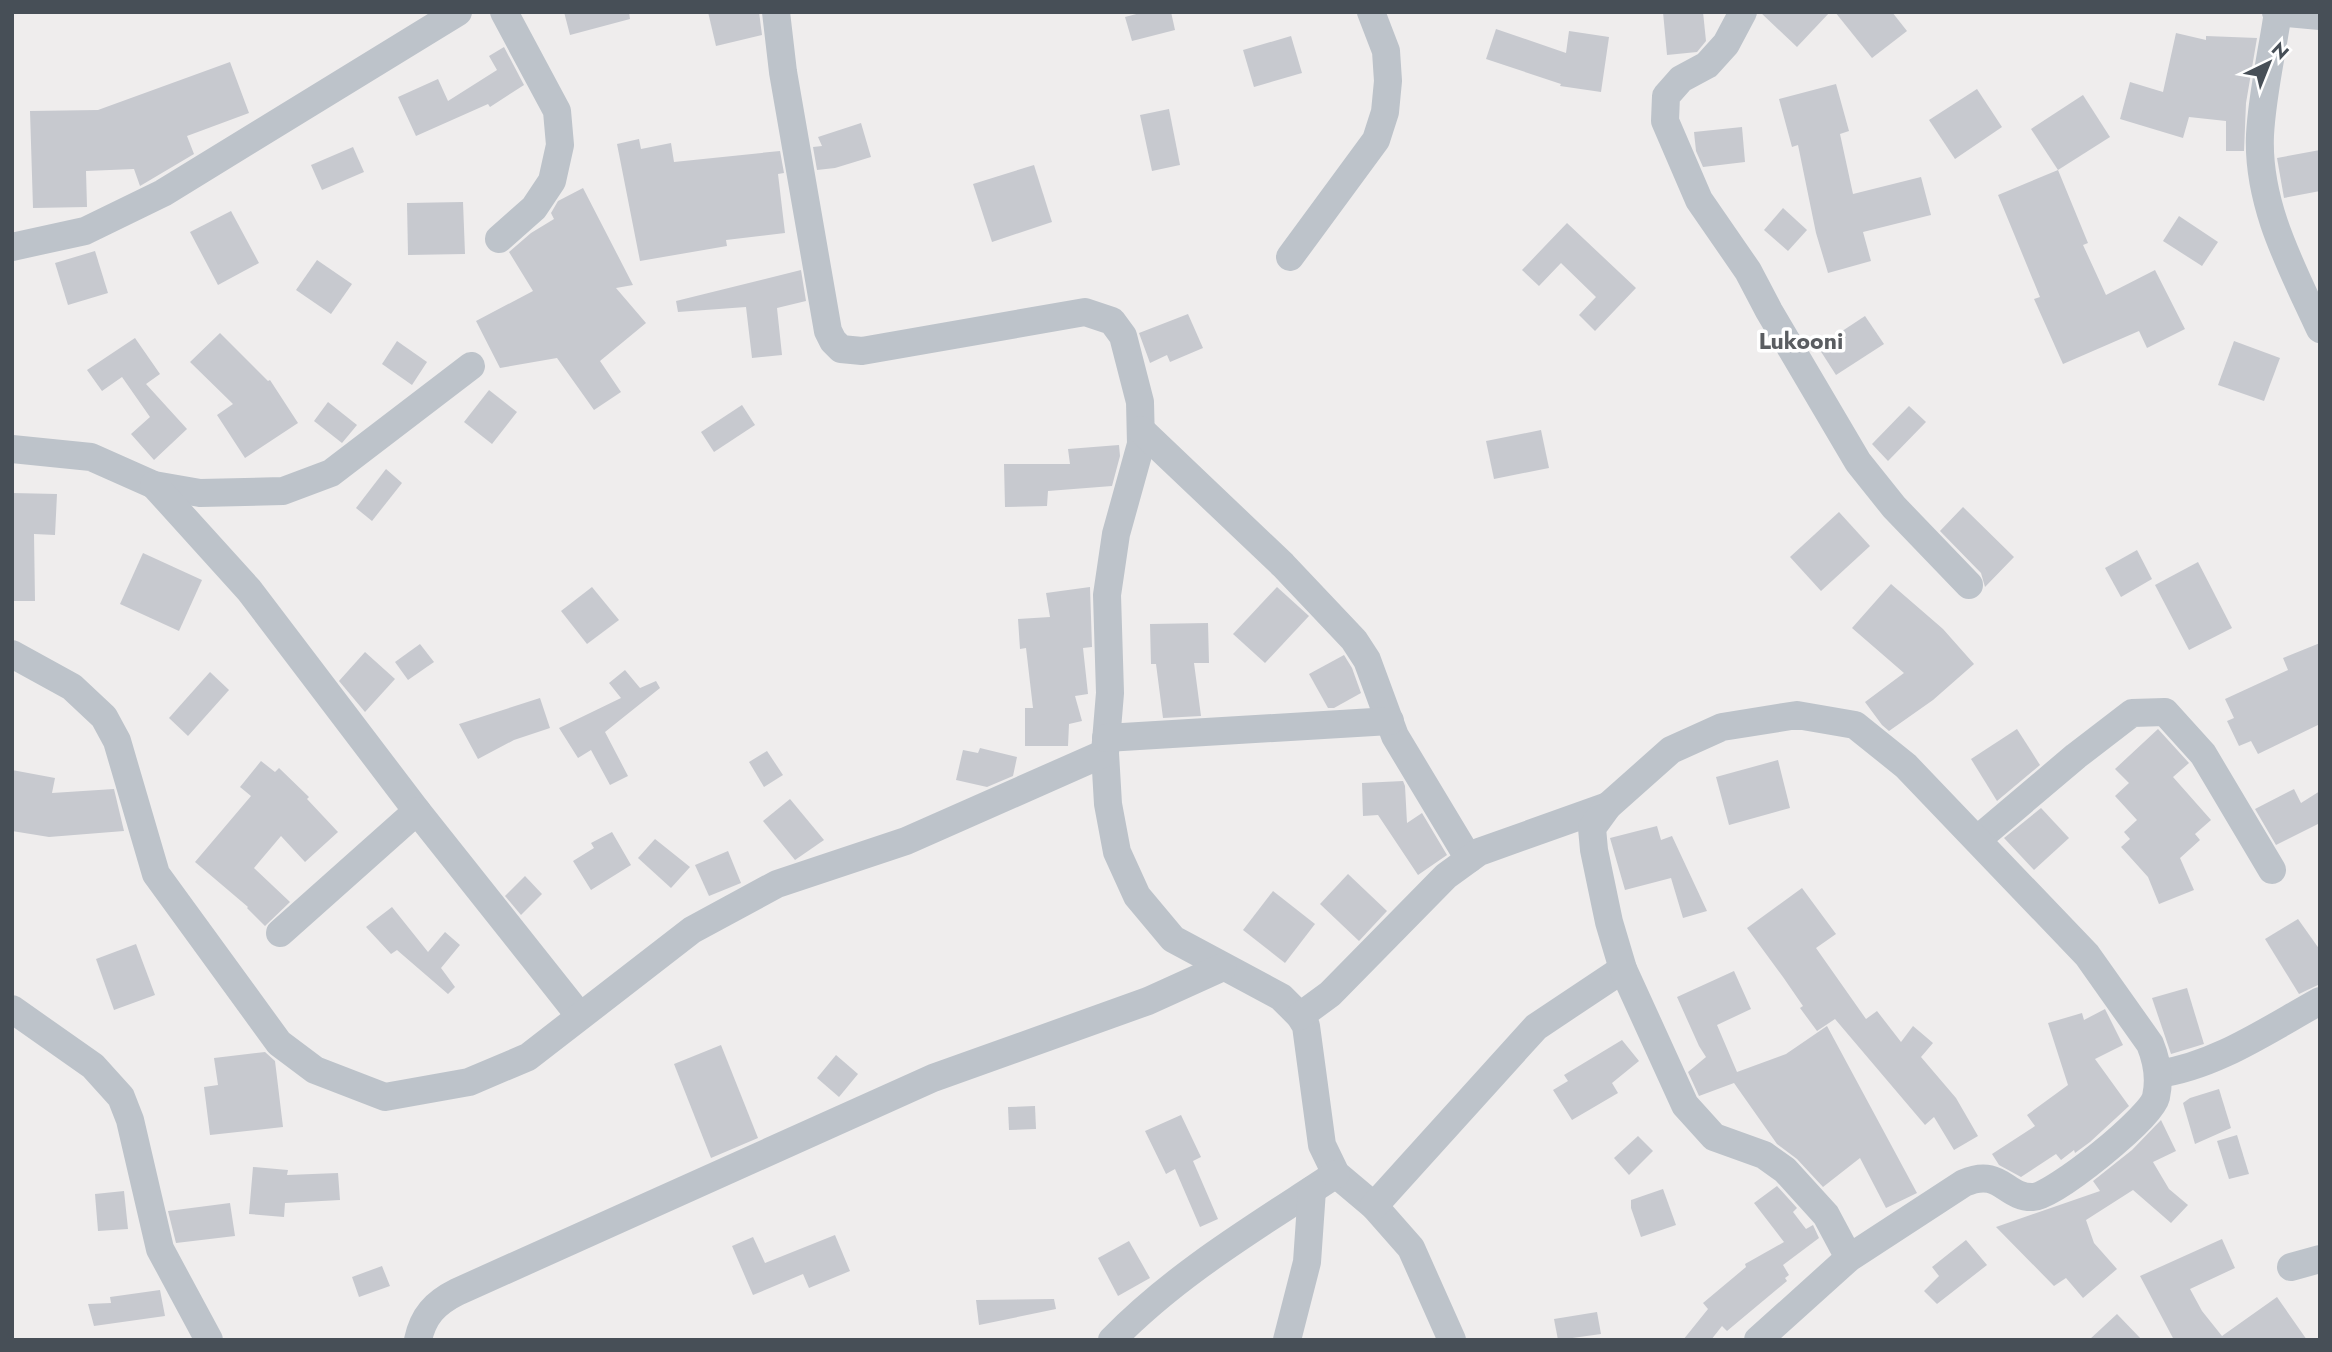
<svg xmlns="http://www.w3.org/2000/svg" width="2332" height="1352" viewBox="0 0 2332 1352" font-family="Jost,sans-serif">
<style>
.building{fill:#c7c9cf}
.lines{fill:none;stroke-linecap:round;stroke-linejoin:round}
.minor{stroke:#bdc3ca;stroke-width:28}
.labels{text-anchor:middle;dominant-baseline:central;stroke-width:7;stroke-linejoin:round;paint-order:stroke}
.quarter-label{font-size:23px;font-weight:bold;fill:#5a5d61;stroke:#fff}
</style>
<rect width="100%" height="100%" fill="#efeded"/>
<g class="building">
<path d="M564 12H629L630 19 570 35Z"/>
<path d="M708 12H759L762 35 716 46Z"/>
<path d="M1144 12H1171L1175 30 1132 41 1125 17Z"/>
<path d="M1663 12H1703L1706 41 1697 52 1667 55Z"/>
<path d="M1760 12H1830L1797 47Z"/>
<path d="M1835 12H1892L1907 31 1872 58Z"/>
<path d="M1496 29 1566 53 1569 31 1609 37 1601 92 1560 86 1561 84 1486 59Z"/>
<path d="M2176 33 2206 40V36L2257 38 2246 103 2244 151H2226V121L2189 117 2183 138 2120 119 2130 82 2163 92Z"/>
<path d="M1291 36 1302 73 1254 87 1243 50Z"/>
<path d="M504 47 524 85 490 107 488 104 416 136 398 97 438 79 448 101 497 70 489 56Z"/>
<path d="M230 62 249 113 187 136 194 154 140 186 134 169 86 171 87 207 33 208 30 111 98 110Z"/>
<path d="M1836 84 1849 131 1840 134 1853 194 1921 177 1931 215 1863 232 1871 261 1828 273 1816 233 1798 145 1792 147 1779 99Z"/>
<path d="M1977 89 2002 127 1955 159 1929 120Z"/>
<path d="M2083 95 2110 137 2058 170 2031 129Z"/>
<path d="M1169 109 1180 165 1152 171 1140 115Z"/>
<path d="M861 123 871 157 835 168 817 170 813 147 822 146 818 137Z"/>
<path d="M1742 127 1745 162 1703 167 1696 151 1694 132Z"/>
<path d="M639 139 641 149 671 143 674 162 780 151 784 173 778 174 785 233 726 240 727 246 640 261 617 144Z"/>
<path d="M353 147 364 172 322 190 311 165Z"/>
<path d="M2320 150V191L2284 198 2277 158Z"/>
<path d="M1034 165 1052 222 992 242 973 184Z"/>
<path d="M2058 170 2088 243 2083 245 2106 295 2155 270 2185 329 2147 348 2139 331 2063 364 2034 299 2040 297 1998 195Z"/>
<path d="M583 188 633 285 616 288 646 323 600 361 621 392 594 410 557 358 500 368 476 321 533 291 509 252 531 233 554 219 551 213 558 201Z"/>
<path d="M463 202 465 254 408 255 407 203Z"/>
<path d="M1783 208 1807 230 1788 251 1764 230Z"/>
<path d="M231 211 259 263 218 285 190 232Z"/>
<path d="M2179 216 2218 242 2202 266 2163 241Z"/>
<path d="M1567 223 1636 288 1595 331 1579 315 1596 297 1561 263 1539 286 1522 270Z"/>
<path d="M95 251 108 293 68 305 55 263Z"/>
<path d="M317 260 352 284 331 314 296 290Z"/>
<path d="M801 270 806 301 777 308 782 355 752 358 746 307 678 312 676 301Z"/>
<path d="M1188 314 1203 348 1170 362 1167 355 1150 363 1139 333Z"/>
<path d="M1865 316 1884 344 1836 375 1818 347Z"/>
<path d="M220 333 268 381 270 380 298 423 245 458 217 415 233 404 190 362Z"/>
<path d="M135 338 160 374 146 384 187 429 154 460 131 434 150 417 122 377 102 391 87 370Z"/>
<path d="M397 341 427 362 412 385 382 364Z"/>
<path d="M2234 341 2280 358 2264 401 2218 385Z"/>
<path d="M489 390 517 412 492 444 464 422Z"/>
<path d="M328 402 357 425 342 443 314 421Z"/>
<path d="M742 405 755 425 714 452 701 432Z"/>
<path d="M1909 406 1926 422 1888 461 1872 444Z"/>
<path d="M1541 430 1549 468 1494 479 1486 441Z"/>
<path d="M1119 445 1120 456 1112 486 1048 491 1047 506 1005 507 1004 464H1070L1068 449Z"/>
<path d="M386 469 402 483 372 521 356 508Z"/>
<path d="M12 493 57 494 55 535 34 534 35 601H12Z"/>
<path d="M1963 507 2014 557 1985 587 1981 573 1940 531Z"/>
<path d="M1839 512 1870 546 1821 591 1790 557Z"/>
<path d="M2137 550 2152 579 2121 597 2105 568Z"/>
<path d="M143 553 202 580 179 631 120 604Z"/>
<path d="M2198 562 2232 628 2189 650 2155 585Z"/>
<path d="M1891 584 1943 629 1974 664 1933 700 1889 731 1882 725 1865 702 1904 673 1852 628Z"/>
<path d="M592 587 619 620 587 644 561 611Z"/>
<path d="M1090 587 1092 647 1083 648 1088 694 1075 696 1082 721 1069 724 1068 746H1025V708H1033L1026 648 1020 649 1018 619 1050 617 1046 593Z"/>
<path d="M1277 587 1309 616 1265 663 1233 634Z"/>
<path d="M1208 623 1209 663H1194L1201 716 1163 718 1156 664H1151L1150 624Z"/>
<path d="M2320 643V724L2258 754 2251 741 2239 746 2227 721 2234 718 2225 699 2288 670 2283 658Z"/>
<path d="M420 644 434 662 408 680 395 662Z"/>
<path d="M365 652 395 679 365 712 339 681Z"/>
<path d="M1344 655 1352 668 1361 693 1334 708H1328L1309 674Z"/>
<path d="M625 670 640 688 656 681 660 688 605 732 628 776 610 785 591 750 578 758 559 728 621 698 609 683Z"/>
<path d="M210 672 229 690 188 736 169 718Z"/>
<path d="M540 698 550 728 514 740 478 759 459 724Z"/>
<path d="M2017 729 2040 765 1997 801 1971 759Z"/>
<path d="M2158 729 2189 763 2173 777 2211 820 2195 834 2200 840 2180 858 2194 890 2159 904 2148 877 2121 847 2130 839 2124 832 2137 820 2115 796 2129 783 2115 769Z"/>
<path d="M980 748 1017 757 1013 776 987 787 956 780 963 750 978 753Z"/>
<path d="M767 751 783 775 764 787 749 762Z"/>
<path d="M1778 760 1790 808 1729 825 1716 777Z"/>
<path d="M261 761 275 772 279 768 309 797 307 799 338 832 305 862 281 836 254 868 290 902 265 926 247 908 248 907 195 862 251 796 240 787Z"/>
<path d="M12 770 55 778 52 793 114 789 124 831 49 837 12 831Z"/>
<path d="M1403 781 1405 786 1407 823 1422 813 1447 855 1418 875 1378 815 1363 816 1362 783Z"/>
<path d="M2294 789 2301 803 2320 791V823L2276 845 2255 809Z"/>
<path d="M790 799 824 840 795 860 763 821Z"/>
<path d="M2041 808 2069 838 2034 870 2004 838Z"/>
<path d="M1657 826 1661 840 1672 836 1707 911 1683 918 1671 878 1625 890 1610 838Z"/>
<path d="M612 832 631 865 591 890 573 861 594 848 591 843Z"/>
<path d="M655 839 690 867 671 888 638 858Z"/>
<path d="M728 851 741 883 709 896 695 865Z"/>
<path d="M1348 874 1387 911 1359 941 1320 904Z"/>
<path d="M525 876 542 894 521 915 505 896Z"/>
<path d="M1802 888 1836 934 1816 948 1866 1019 1877 1011 1901 1042 1913 1026 1933 1043 1921 1057 1956 1098 1978 1136 1954 1150 1934 1117 1925 1125 1835 1019 1817 1031 1800 1008 1803 1006 1783 977 1747 928Z"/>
<path d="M1273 891 1315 924 1285 963 1243 930Z"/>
<path d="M392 907 428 952 445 932 460 945 441 968 455 987 448 994 397 950 391 954 366 927Z"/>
<path d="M2298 919 2320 950V984L2299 994 2265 939Z"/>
<path d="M136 944 155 995 114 1010 96 959Z"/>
<path d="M1734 971 1751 1009 1717 1025 1737 1072 1786 1054 1827 1026 1917 1193 1886 1208 1860 1158 1823 1187 1797 1159 1777 1144 1734 1083 1699 1096 1688 1072 1706 1057 1699 1046 1677 997Z"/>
<path d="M2187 988 2204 1044 2171 1054 2152 998Z"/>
<path d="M2105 1009 2123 1045 2095 1059 2129 1106 2090 1142 2075 1153 2074 1150 2061 1160 2056 1154 2021 1177 1999 1165 1992 1154 2035 1126 2027 1115 2068 1085 2048 1023 2082 1013 2084 1020Z"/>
<path d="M1622 1040 1639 1061 1612 1083 1618 1093 1572 1120 1553 1090 1568 1081 1564 1075Z"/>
<path d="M721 1045 758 1138 711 1158 674 1064Z"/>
<path d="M265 1052 275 1061 283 1127 210 1135 204 1087 218 1085 214 1058Z"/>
<path d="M836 1055 858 1074 839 1097 817 1078Z"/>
<path d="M2219 1089 2231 1128 2195 1144 2183 1103 2190 1098Z"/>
<path d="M1035 1106 1036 1129 1009 1130 1008 1107Z"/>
<path d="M1181 1115 1201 1157 1193 1161 1218 1219 1200 1227 1175 1169 1166 1174 1145 1131Z"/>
<path d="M2161 1120 2176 1151 2153 1162 2169 1189 2188 1205 2171 1223 2133 1190 2086 1220 2094 1243 2117 1269 2083 1298 2066 1278 2054 1286 1996 1227 2100 1191 2093 1181 2132 1150Z"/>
<path d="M2237 1135 2249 1174 2229 1179 2217 1141Z"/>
<path d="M1638 1136 1653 1151 1629 1175 1614 1158Z"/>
<path d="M253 1167 288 1170 287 1175 338 1173 340 1200 285 1203 284 1217 249 1214Z"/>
<path d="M1777 1186 1797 1208 1793 1212 1806 1229 1813 1225 1819 1238 1783 1265 1789 1275 1785 1278 1787 1281 1727 1331 1722 1326 1711 1340H1683L1708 1309 1703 1303 1746 1267 1745 1264 1784 1242 1754 1203Z"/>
<path d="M1663 1189 1676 1225 1641 1237 1631 1208V1200Z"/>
<path d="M124 1191 128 1229 98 1231 95 1194Z"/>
<path d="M230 1203 235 1236 176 1243 168 1211Z"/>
<path d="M835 1235 850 1271 809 1288 803 1274 753 1295 732 1246 753 1237 765 1263Z"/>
<path d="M2222 1239 2235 1268 2190 1289 2202 1311 2222 1336 2277 1297 2307 1340H2174L2140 1276Z"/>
<path d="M1966 1240 1987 1265 1937 1304 1924 1291 1939 1276 1932 1267Z"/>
<path d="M1129 1241 1150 1278 1118 1296 1098 1258Z"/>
<path d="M382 1266 390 1286 359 1297 352 1277Z"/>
<path d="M160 1290 165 1316 94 1326 88 1304 111 1303 110 1297Z"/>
<path d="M1054 1299 1056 1309 979 1325 976 1300Z"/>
<path d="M1597 1312 1601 1334 1558 1340 1554 1319Z"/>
<path d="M2117 1314 2142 1340H2089Z"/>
</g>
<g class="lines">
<g class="minor">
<path d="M776 12 783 72 828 331 833 341 841 349 862 351 1085 312 1112 321 1123 336 1140 402 1141 444 1116 534 1107 595 1110 693 1105 753 1108 804 1117 852 1137 896 1173 939 1281 997 1300 1016 1306 1026 1322 1145 1336 1174 1374 1206 1411 1248 1452 1340"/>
<path d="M1743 12 1726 44 1707 65 1681 79 1666 96 1665 121 1699 200 1748 271 1769 311 1858 462 1894 507 1969 585"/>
<path d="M2276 12 2320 16"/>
<path d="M2278 12C2272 53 2262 95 2260 135 2257 205 2292 268 2320 329"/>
<path d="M499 239 534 208 552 181 560 145 557 111 504 12"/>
<path d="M12 247 85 231 163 193 458 12"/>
<path d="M1290 257 1376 140 1385 112 1388 81 1386 51 1371 12"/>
<path d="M1141 430 1283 565 1354 640 1367 660 1395 736 1469 859"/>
<path d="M12 449 91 457 154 485 200 493 283 491 331 473 471 366"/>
<path d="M154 485 249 590 417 811 579 1015"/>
<path d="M12 654 72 687 104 717 117 741 156 874 279 1043 315 1070 385 1097 469 1082 528 1057 692 930 777 884 906 841 1105 753"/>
<path d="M1106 738 1390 721"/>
<path d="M1978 839 2076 756 2132 713 2165 712 2203 754 2272 870"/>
<path d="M280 933 417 811"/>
<path d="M12 1009 93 1066 121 1097 130 1120 160 1249 209 1340"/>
<path d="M1300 1016 1330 994 1446 876 1479 852 1608 806"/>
<path d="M2158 1074C2216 1066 2269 1029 2320 1001"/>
<path d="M1374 1206 1536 1027 1623 969"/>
<path d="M2291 1267 2320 1259"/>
<path d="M418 1340C423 1316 435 1303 457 1292L933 1078 1148 1001 1223 967"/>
<path d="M1112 1340C1177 1273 1259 1225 1336 1174"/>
<path d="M1287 1340 1307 1262 1312 1190"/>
<path d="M1758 1340 1849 1258 1964 1183C2001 1167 2005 1198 2033 1197 2054 1196 2151 1118 2156 1097 2160 1079 2157 1061 2150 1044L2087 955 1906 766 1855 725 1797 715 1722 727 1671 750 1608 806 1592 828 1594 850 1609 922 1623 969 1685 1105 1714 1137 1764 1155 1785 1170 1826 1215 1849 1258"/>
</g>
</g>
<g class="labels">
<g class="quarter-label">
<text x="1801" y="341">Lukooni</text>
</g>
</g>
<rect width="2332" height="1352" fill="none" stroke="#474f57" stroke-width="28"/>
<g transform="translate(2269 63) rotate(43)" stroke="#ffffff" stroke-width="5" paint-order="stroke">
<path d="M0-5L12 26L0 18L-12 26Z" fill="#474f57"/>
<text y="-10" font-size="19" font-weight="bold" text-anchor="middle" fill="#474f57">N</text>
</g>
</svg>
